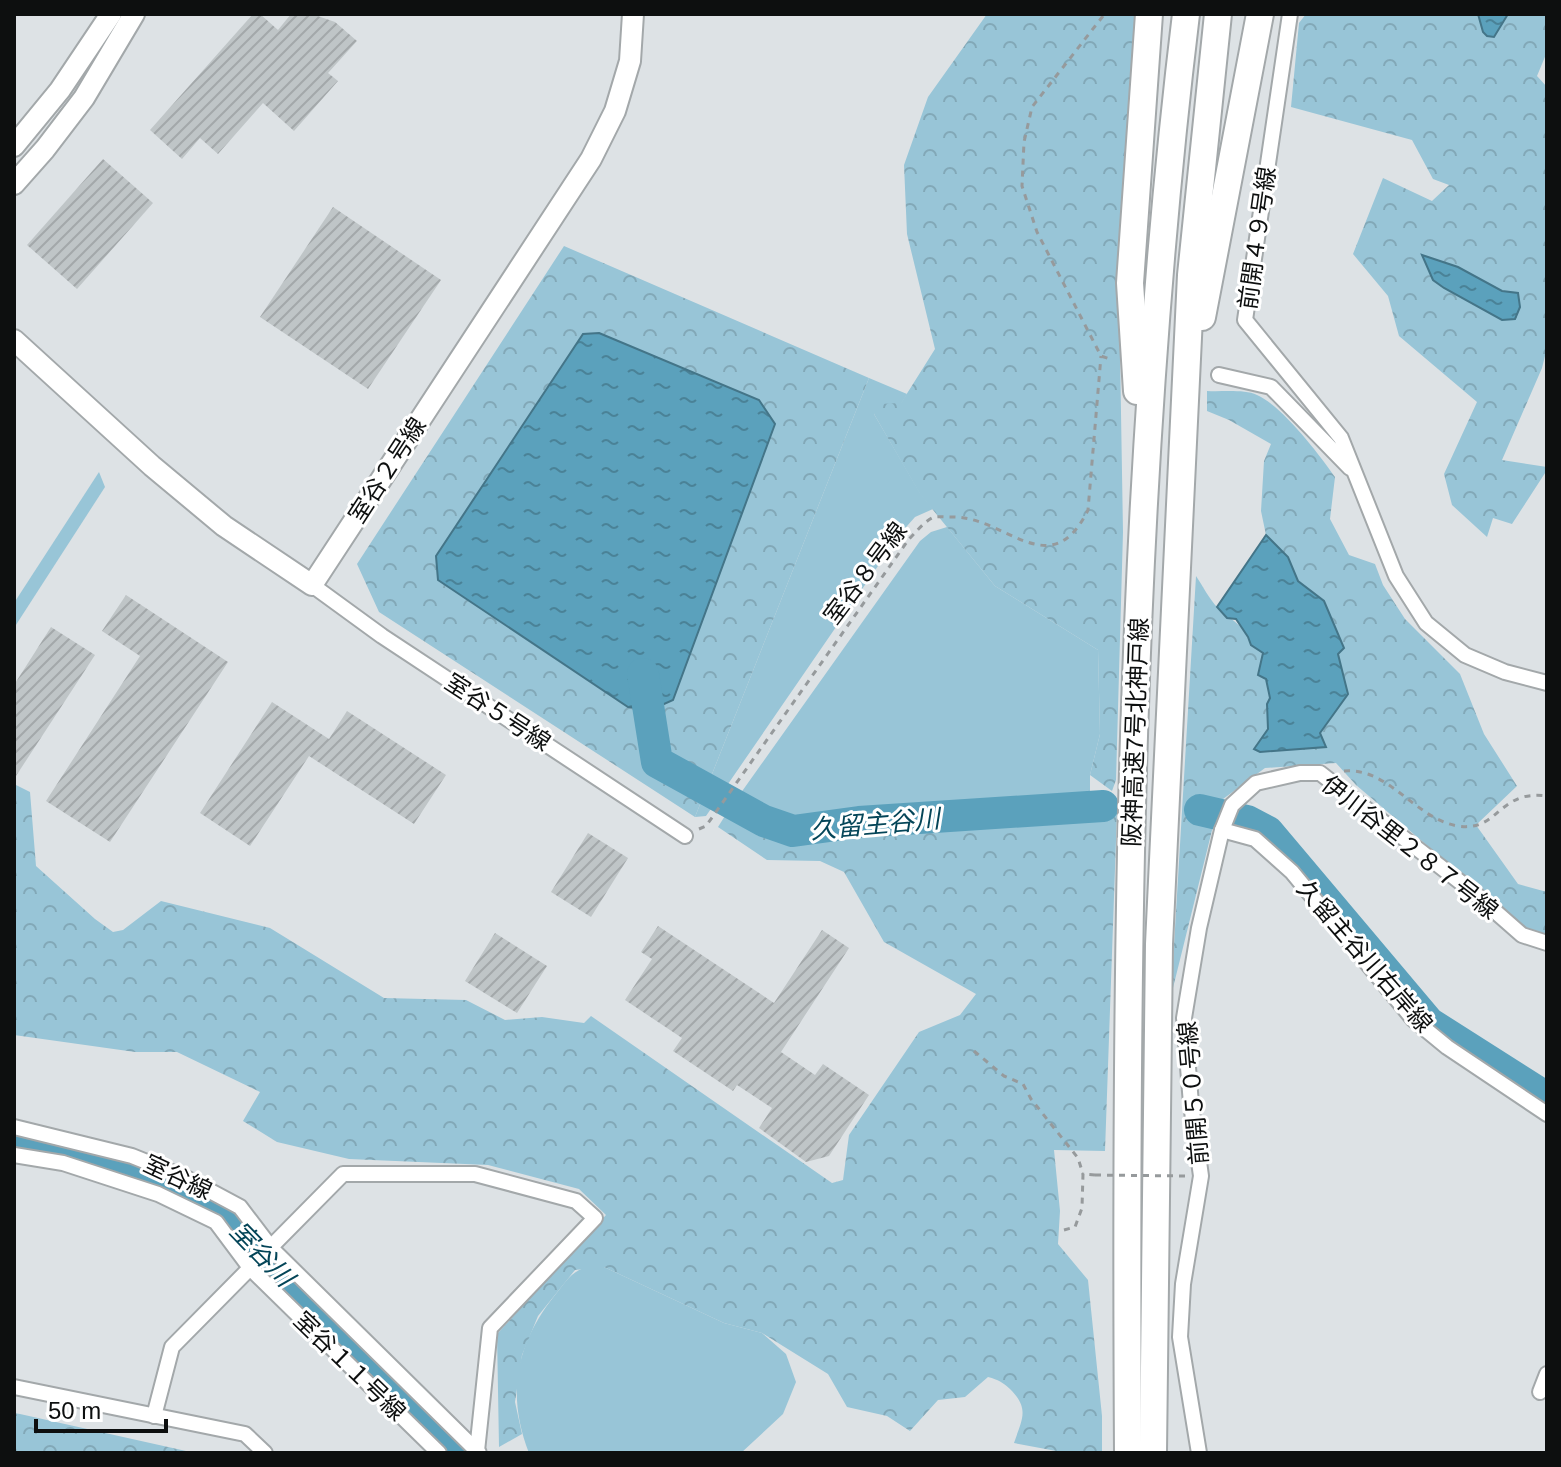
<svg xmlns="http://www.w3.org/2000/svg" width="1561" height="1467" viewBox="0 0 1561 1467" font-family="Arial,'Noto Sans JP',sans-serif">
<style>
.grass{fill:#98c5d7}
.forest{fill:url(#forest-crowns);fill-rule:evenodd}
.water{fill:url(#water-ripples);stroke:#447588;stroke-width:2}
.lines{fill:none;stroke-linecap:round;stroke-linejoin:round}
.river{stroke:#5ba1bc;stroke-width:32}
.building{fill:url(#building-hatch)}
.street-casing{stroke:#a3a8aa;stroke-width:18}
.secondary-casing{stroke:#a3a8aa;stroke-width:24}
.highway-casing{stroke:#a3a8aa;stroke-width:30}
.path{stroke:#969a9c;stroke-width:3;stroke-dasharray:6 6;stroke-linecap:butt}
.street{stroke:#fff;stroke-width:14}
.secondary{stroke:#fff;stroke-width:20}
.highway{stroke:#fff;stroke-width:26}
.path-bridge{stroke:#969a9c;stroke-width:3;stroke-dasharray:6 6;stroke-linecap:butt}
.labels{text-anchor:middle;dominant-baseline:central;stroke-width:6;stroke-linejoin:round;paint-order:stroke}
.street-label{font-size:24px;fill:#0d0f0f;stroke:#fff}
.water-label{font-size:26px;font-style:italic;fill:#044558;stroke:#fff}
</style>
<defs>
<pattern id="forest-crowns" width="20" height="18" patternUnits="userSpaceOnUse" patternTransform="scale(2)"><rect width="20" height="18" fill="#98c5d7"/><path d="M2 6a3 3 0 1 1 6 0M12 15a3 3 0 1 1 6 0" fill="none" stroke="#82a8b7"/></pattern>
<pattern id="water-ripples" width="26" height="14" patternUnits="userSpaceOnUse" patternTransform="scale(2)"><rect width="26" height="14" fill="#5ba1bc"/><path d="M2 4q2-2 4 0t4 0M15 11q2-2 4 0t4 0" fill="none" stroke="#4a8297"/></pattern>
<pattern id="building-hatch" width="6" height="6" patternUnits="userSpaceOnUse" patternTransform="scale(2)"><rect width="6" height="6" fill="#bfc5c7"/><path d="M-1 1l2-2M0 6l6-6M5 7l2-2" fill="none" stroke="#a3a8aa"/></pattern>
</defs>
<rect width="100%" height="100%" fill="#dde2e5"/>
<g class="grass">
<path d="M869 378 907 394 901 404 874 414 920 493 933 509 915 517 900 534 706 816 695 817Z"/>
<path d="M99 472 105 487 14 628V603Z"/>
<path d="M947 527 995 586 1098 650 1100 734 1090 775V796L994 799 794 820 781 818 766 811 754 827 728 811 920 541 931 532Z"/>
<path d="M587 1267H604L724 1323 762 1333 786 1354 796 1382 783 1414 741 1453H529C506 1394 516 1344 555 1295 566 1282 570 1272 587 1267Z"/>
</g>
<g class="forest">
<path d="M987 14H1140L1119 292 1123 532 1116 780 1112 791 1090 775 1100 734 1098 650 995 586 920 494 874 414 878 404 901 403 935 349 907 234 904 165 928 97Z"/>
<path d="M1306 14H1478L1483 32 1493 37 1508 14H1547V52L1537 76 1547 87V348L1542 368 1502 460 1547 467V470L1512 524 1493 518 1487 537 1452 505 1444 474 1477 402 1399 336 1388 296 1353 254 1383 178 1432 201 1449 185 1433 179 1412 140 1291 107 1299 23Z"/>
<path d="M564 246 869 378 695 817 379 612 357 564ZM599 333 759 400 583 334Z"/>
<path d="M1207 391C1222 392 1244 389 1257 395 1282 406 1319 454 1335 477L1330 519 1349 555 1375 564 1383 585 1405 619 1460 674 1484 734 1517 786 1476 825 1518 884 1547 892V935L1529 932 1356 785 1336 763 1265 768 1219 802 1171 996 1196 576C1203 586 1209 599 1218 608 1232 621 1245 625 1251 645L1263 653 1271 698 1267 704 1268 729 1254 749 1260 752 1325 747 1320 733 1348 694 1338 654 1344 647 1324 601 1298 581 1288 557 1266 535 1261 511 1264 461 1271 444 1229 420 1207 411Z"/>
<path d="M14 784 30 792 36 866 95 919 113 932 123 930 161 901 270 928 384 998 466 1000 505 1020 542 1017 584 1023 591 1016 832 1183 843 1180 849 1135 919 1032 960 1015 976 994 884 942 844 872 820 861 767 860 718 827 728 811 757 829 791 838 1117 812 1105 1151 1054 1150 1060 1211 1058 1244 1088 1280 1102 1416V1453H1067L1014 1443C1022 1419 1030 1409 1010 1389 1002 1382 999 1380 988 1377L965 1397 938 1400 910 1431 887 1416 847 1407 828 1374 762 1333 724 1323 604 1267 575 1270 538 1316 522 1355 515 1402 522 1434 499 1447 497 1334 606 1215 579 1189 488 1165 349 1159 277 1142 243 1121 260 1092 177 1052H135L14 1035Z"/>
<path d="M14 1413 20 1414 195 1453H14Z"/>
</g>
<g class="water">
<path d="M1478 14H1508L1494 37 1487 36 1483 32Z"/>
<path d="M1422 255 1458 267 1502 291 1518 293 1520 307 1515 319 1502 320 1444 288 1433 280Z"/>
<path d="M599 333 759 400 775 424 673 700 653 709 628 707 438 580 436 556 583 334Z"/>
<path d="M1266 535 1288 557 1298 581 1324 601 1344 648 1338 654 1348 694 1320 733 1326 747 1260 752 1254 749 1268 729 1267 704 1270 698 1266 679 1258 675 1263 653 1251 645 1248 637 1236 619 1227 618 1217 607Z"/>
</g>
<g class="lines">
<g class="river">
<path d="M643 674 657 762 764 821 793 831 859 822 1103 806"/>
<path d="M1200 810 1247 821 1268 832 1429 1023 1547 1098"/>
<path d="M14 1139 87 1156 160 1182 225 1217 306 1304 457 1453"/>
</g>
</g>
<g class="building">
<path d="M253 14H260L278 30 291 14H312L335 22 357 41 328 73 338 81 294 131 263 103 218 154 200 138 182 159 150 130Z"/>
<path d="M103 159 153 203 77 289 27 245Z"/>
<path d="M333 207 441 280 368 389 260 317Z"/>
<path d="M126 595 228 662 110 842 46 801 140 656 102 631Z"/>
<path d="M51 627 95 655 14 779V685Z"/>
<path d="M272 702 329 739 347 711 446 775 414 824 309 756 250 846 200 813Z"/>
<path d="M588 833 628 858 591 917 551 892Z"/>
<path d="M658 926 774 1003 822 930 849 948 781 1052 815 1075 823 1064 869 1095 829 1156 806 1162 759 1128 772 1108 737 1085 733 1091 673 1051 682 1038 625 1000 652 959 641 952Z"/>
<path d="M495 933 547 966 517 1013 465 981Z"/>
</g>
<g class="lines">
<g class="street-casing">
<g id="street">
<path d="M1290 14 1245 320 1341 438 1396 576 1426 623 1465 655 1505 672 1547 683"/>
<path d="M1219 375 1271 387 1350 468"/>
<path d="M312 585 382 636 685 836"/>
<path d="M1222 830 1255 839 1292 872 1413 1019 1447 1047 1547 1114"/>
<path d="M14 1127 132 1156 184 1177 240 1207 272 1249 479 1453"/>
<path d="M14 1155 63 1163 158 1194 216 1222 251 1269 439 1453"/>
<path d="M14 1387 245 1434 265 1453"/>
<path d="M1540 1392 1547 1374"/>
<path d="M154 1416 172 1347 343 1174H475L576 1201 595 1218 490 1328 477 1451"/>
<path d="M1199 1453 1180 1337 1183 1284 1201 1176 1191 1104 1184 1018 1199 928 1222 830 1232 805 1256 783 1300 773H1320L1473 892 1522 935 1547 943"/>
</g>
</g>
<g class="secondary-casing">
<g id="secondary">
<path d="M14 146 60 90 111 14"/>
<path d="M14 184 45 149 84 98 134 14"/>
<path d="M14 340 152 466 224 526 312 585 591 159 615 111 630 61 633 14"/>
</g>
</g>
<g class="highway-casing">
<g id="highway">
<path d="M1202 317 1260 14"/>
<path d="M1137 391 1130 283 1149 14"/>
<path d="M1128 1453C1125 973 1128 491 1186 14"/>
<path d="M1153 1453 1159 944 1191 275 1218 14"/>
</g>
</g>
<g class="path">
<path d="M1103 16 1032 107 1024 142 1022 186 1037 232 1101 356 1113 360"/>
<path d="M1344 771C1389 767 1415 819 1458 826 1491 831 1496 805 1523 797 1531 795 1539 795 1547 796"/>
<path d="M699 829 706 826 909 539C915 533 924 522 932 518 936 516 945 517 950 517 1004 514 1050 587 1088 510L1101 356"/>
<path d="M974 1051 1004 1076 1023 1084 1031 1099 1078 1158 1083 1174"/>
<path d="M1064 1230 1075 1227 1082 1208 1083 1174 1095 1175"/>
</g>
<use href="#street" class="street"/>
<use href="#secondary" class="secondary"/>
<use href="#highway" class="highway"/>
<path class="path-bridge" d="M1095 1175 1187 1176"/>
</g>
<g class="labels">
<g class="street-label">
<text transform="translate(1257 238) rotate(-82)">前開４９号線</text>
<text transform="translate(387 470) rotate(-57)">室谷２号線</text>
<text transform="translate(865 573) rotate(-53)">室谷８号線</text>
<text transform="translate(498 712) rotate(33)">室谷５号線</text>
<text transform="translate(1135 732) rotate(-88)">阪神高速7号北神戸線</text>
<text transform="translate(1410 847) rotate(38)">伊川谷里２８７号線</text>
<text transform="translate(1365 956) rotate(49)">久留主谷川右岸線</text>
<text transform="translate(1193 1093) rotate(-95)">前開５０号線</text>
<text transform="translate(178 1177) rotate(25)">室谷線</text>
<text transform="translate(350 1366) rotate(44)">室谷１１号線</text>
</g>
<g class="water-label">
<text transform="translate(875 824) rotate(-5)">久留主谷川</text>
<text transform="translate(262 1254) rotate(46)">室谷川</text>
</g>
</g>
<rect width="1561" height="1467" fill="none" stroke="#0d0f0f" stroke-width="32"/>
<path d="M36 1419v12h130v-12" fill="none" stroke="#0d0f0f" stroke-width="4"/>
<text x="48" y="1419" font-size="24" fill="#0d0f0f" stroke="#ffffff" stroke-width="6" paint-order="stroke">50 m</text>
</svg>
